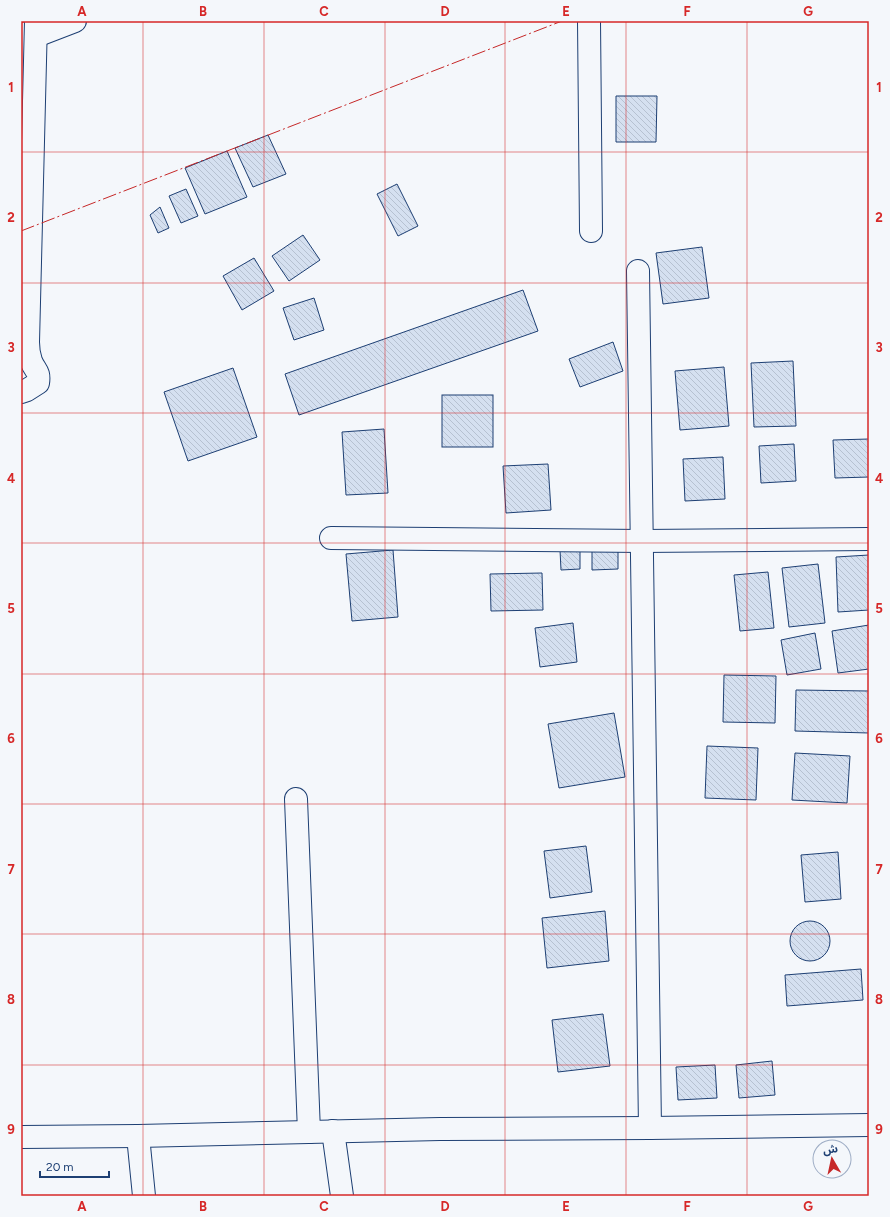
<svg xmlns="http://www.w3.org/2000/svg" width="890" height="1217" viewBox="0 0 890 1217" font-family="Figtree,'Noto Sans Arabic',sans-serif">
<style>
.building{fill:url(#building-back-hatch);stroke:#1d3f73}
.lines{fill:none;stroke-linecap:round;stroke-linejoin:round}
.minor-casing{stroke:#1d3f73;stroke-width:24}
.minor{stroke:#f4f7fb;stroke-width:22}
.power{stroke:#c62828;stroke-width:1;stroke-dasharray:14 3 2 3;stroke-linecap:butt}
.grid{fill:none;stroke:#d62828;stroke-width:1;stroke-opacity:0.55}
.neatline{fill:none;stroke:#d62828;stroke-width:1.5}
.grid-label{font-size:13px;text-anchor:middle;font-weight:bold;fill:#d62828}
</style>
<defs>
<pattern id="building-back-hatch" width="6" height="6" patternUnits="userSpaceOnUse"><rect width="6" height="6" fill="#d5e0f0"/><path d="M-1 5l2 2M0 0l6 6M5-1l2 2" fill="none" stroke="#b6c1d1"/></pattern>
</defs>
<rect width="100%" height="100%" fill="#f4f7fb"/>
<g class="building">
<path d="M616 96H657L656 142H616Z"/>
<path d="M268 135 286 174 253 187 235 148Z"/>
<path d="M227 151 247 197 205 214 185 168Z"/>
<path d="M397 184 418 226 398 236 377 194Z"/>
<path d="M186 189 198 216 181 223 169 196Z"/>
<path d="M160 207 169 228 158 233 150 215Z"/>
<path d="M303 235 320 260 289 281 272 256Z"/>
<path d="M702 247 709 298 663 304 656 253Z"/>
<path d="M254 258 274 291 242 310 223 276Z"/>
<path d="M523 290 538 331 299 415 285 374Z"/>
<path d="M314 298 324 330 294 340 283 308Z"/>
<path d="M613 342 623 371 580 387 569 359Z"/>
<path d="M793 361 796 426 754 427 751 363Z"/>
<path d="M724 367 729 426 680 430 675 371Z"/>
<path d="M233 368 257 437 188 461 164 392Z"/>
<rect x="442" y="395" width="51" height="52"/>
<path d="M384 429 388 493 346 495 342 432Z"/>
<path d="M869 439V477L835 478 833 440Z"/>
<path d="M794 444 796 481 761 483 759 446Z"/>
<path d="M723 457 725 499 685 501 683 459Z"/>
<path d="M548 464 551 510 506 513 503 466Z"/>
<path d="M618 548V569L592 570V549Z"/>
<path d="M580 549V569L561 570 560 550Z"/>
<path d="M393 550 398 617 352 621 346 554Z"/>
<path d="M869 555V610L838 612 836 557Z"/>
<path d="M818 564 825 623 789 627 782 568Z"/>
<path d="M768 572 774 628 740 631 734 575Z"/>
<path d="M542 573 543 610 491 611 490 574Z"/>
<path d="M573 623 577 662 540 667 535 628Z"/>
<path d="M869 625V669L838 673 832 631Z"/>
<path d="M815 633 821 669 787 675 781 640Z"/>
<path d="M724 675 776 676 775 723 723 722Z"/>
<path d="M796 690 869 691V733L795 731Z"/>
<path d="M614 713 625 777 559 788 548 724Z"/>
<path d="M707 746 758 748 756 800 705 798Z"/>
<path d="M795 753 850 756 847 803 792 800Z"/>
<path d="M586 846 592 892 550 898 544 851Z"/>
<path d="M838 852 841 899 805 902 801 855Z"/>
<path d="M605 911 609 961 547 968 542 918Z"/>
<circle cx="810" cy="941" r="20"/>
<path d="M861 969 863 1000 787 1006 785 975Z"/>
<path d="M603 1014 610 1066 558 1072 552 1020Z"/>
<path d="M772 1061 775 1095 739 1098 736 1065Z"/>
<path d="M715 1065 717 1098 678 1100 676 1067Z"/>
</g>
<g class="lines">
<g class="minor-casing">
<g id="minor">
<path d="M589 21 591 231"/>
<path d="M36 36 75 21"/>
<path d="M638 271 650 1128"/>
<path d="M21 392 27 390 38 383C40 371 35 371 31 361 29 355 28 349 28 342L36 21"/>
<path d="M331 538 642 541 869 539"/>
<path d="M296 799 309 1132"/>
<path d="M333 1131 342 1196"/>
<path d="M138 1136 144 1196"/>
<path d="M21 1137 138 1136 440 1129 650 1128 869 1125"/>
</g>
</g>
<use href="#minor" class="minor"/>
<g class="power">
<path d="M21 23 26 21"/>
<path d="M21 231 562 21"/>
</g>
</g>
<path class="grid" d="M143 21V1196M264 21V1196M385 21V1196M505 21V1196M626 21V1196M747 21V1196M21 152H869M21 283H869M21 413H869M21 543H869M21 674H869M21 804H869M21 934H869M21 1065H869"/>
<rect width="890" height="1217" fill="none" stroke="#f4f7fb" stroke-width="44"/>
<g transform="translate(832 1159) rotate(351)"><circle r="19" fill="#f4f7fb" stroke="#9eadc5"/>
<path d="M0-3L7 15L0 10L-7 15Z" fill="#c62828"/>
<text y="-6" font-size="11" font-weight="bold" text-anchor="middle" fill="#1d3f73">ش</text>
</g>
<path d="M40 1171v6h69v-6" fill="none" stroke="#1d3f73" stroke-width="2"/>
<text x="46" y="1171" font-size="12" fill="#1d3f73" stroke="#f4f7fb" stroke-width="3" paint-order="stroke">20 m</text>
<rect x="22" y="22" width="846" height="1173" class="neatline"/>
<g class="grid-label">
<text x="82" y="16">A</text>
<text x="203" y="16">B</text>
<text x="324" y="16">C</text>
<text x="445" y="16">D</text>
<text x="566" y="16">E</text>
<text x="687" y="16">F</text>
<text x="808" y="16">G</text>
<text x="11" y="92">1</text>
<text x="879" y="92">1</text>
<text x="11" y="222">2</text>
<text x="879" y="222">2</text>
<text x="11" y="352">3</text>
<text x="879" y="352">3</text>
<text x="11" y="483">4</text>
<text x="879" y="483">4</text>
<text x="11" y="613">5</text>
<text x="879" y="613">5</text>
<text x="11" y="743">6</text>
<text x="879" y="743">6</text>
<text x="11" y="874">7</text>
<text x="879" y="874">7</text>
<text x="11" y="1004">8</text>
<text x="879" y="1004">8</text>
<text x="11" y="1134">9</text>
<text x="879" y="1134">9</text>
<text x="82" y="1211">A</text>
<text x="203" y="1211">B</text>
<text x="324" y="1211">C</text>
<text x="445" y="1211">D</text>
<text x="566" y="1211">E</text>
<text x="687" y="1211">F</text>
<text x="808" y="1211">G</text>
</g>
</svg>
